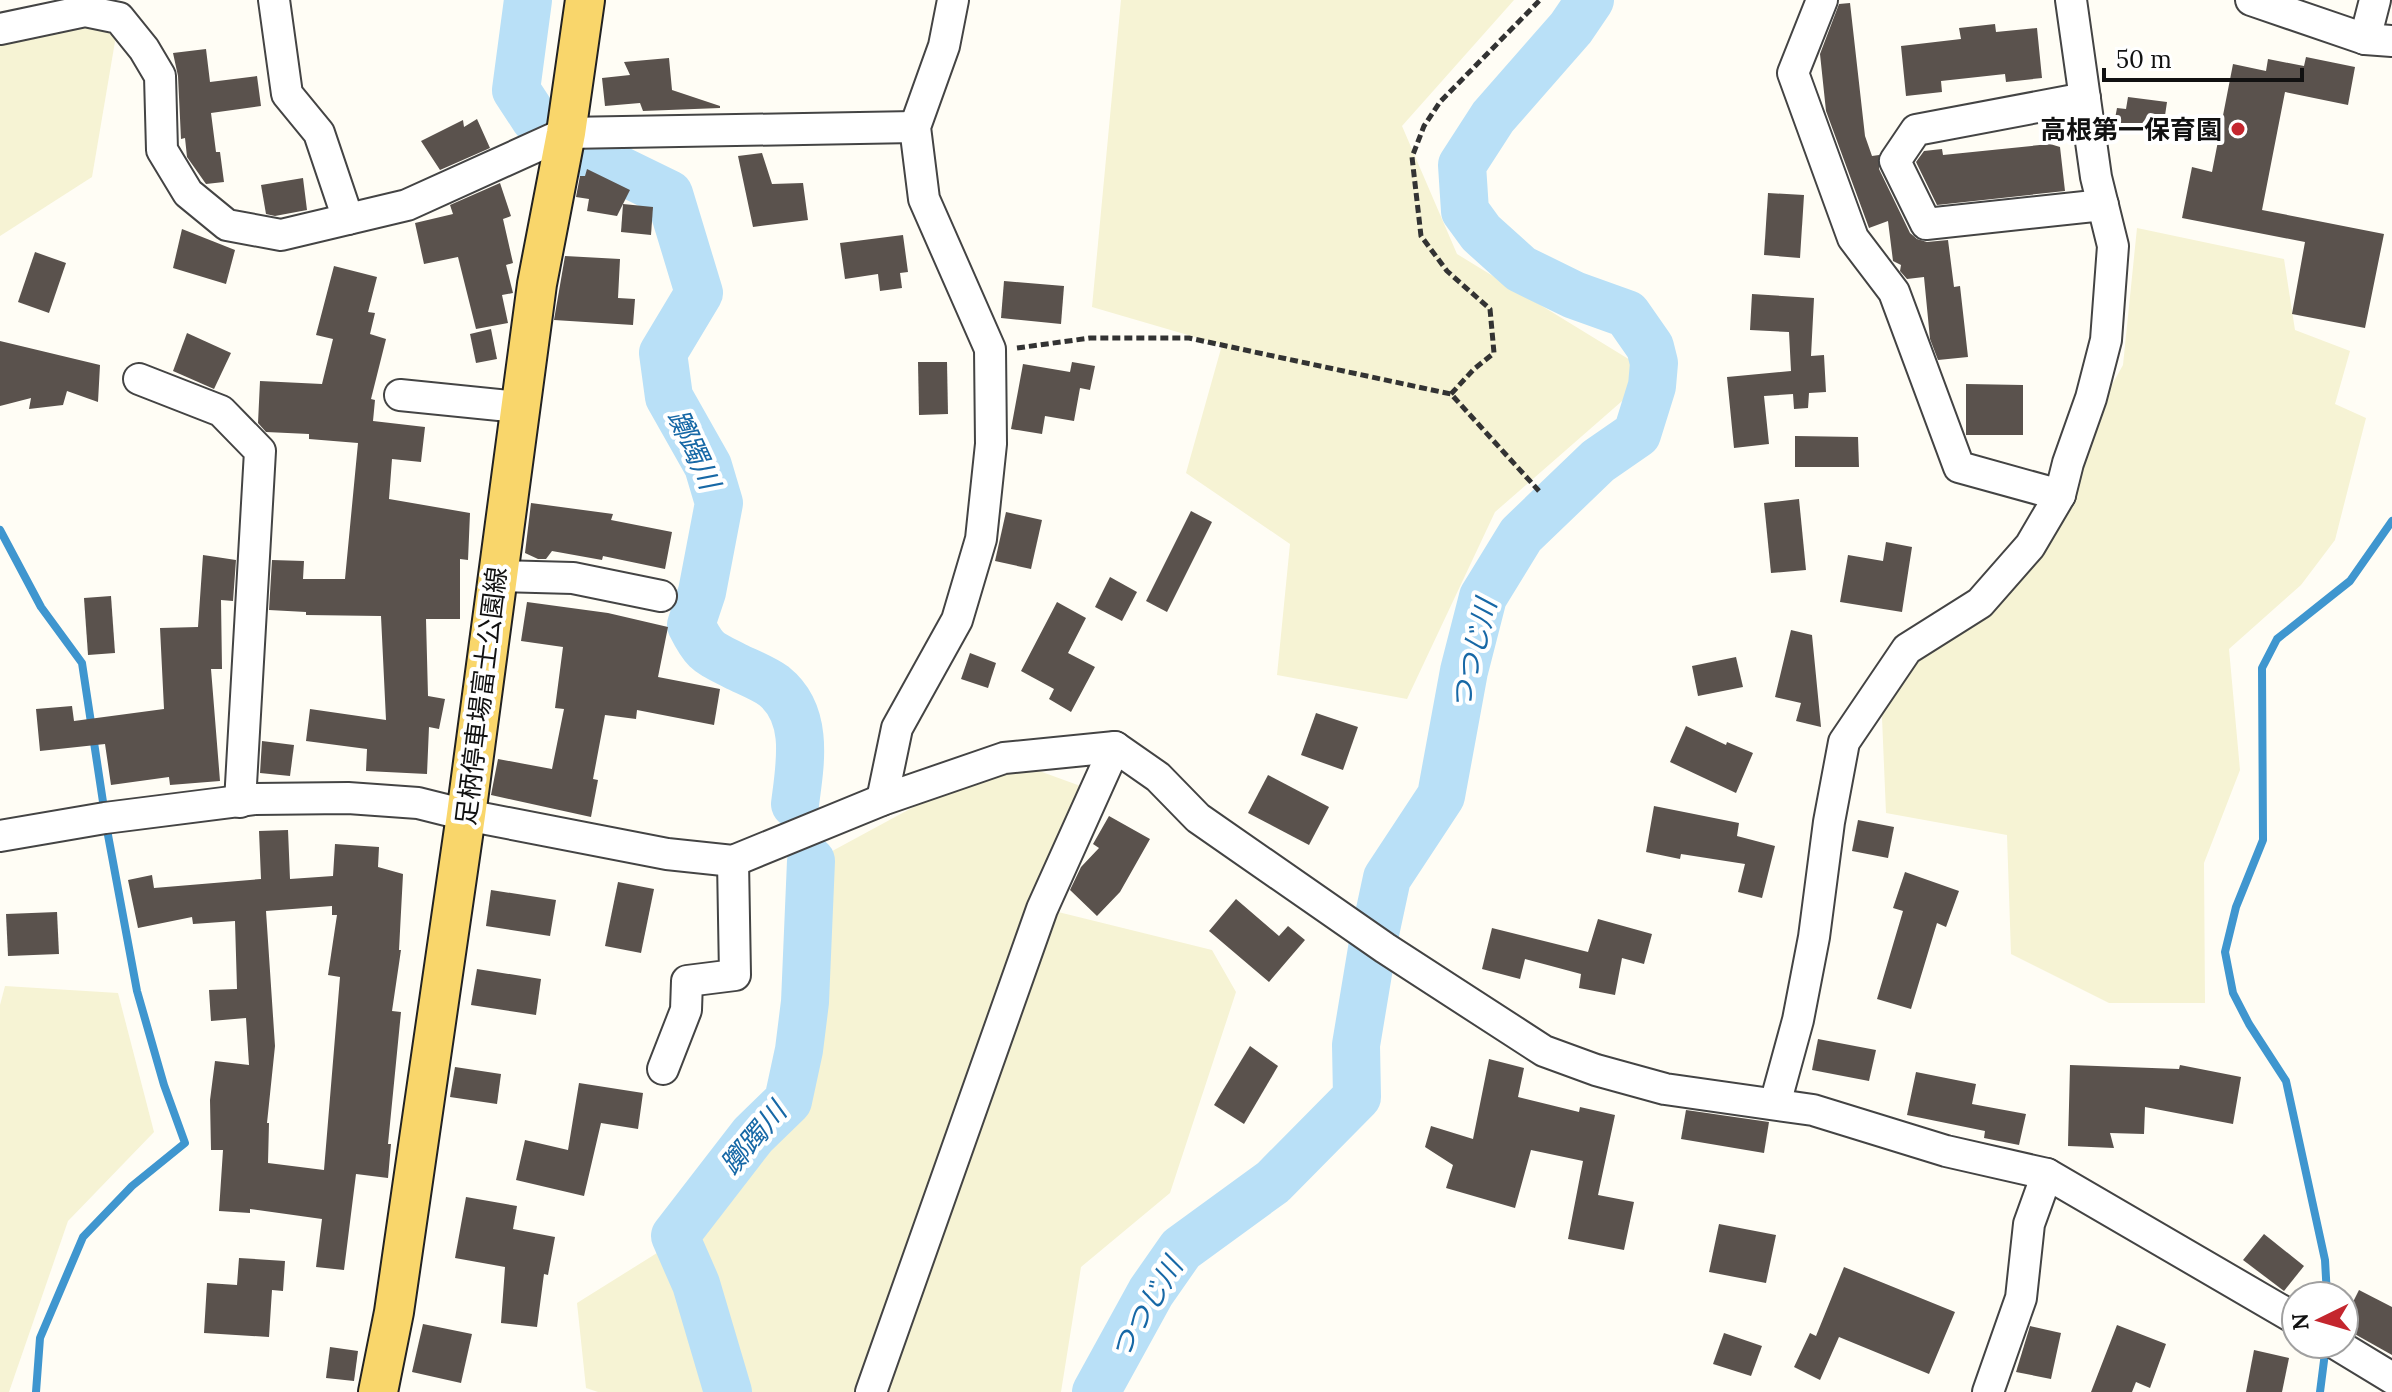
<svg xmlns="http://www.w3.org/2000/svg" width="2392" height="1392" viewBox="0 0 2392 1392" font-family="Lora,'Noto Sans JP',serif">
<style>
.farmland{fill:#f6f3d4}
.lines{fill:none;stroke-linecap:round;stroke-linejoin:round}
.stream{stroke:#3f96cf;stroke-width:8}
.river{stroke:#b9e0f7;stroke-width:48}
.building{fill:#5a524d;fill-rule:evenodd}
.minor-casing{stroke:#444;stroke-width:34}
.major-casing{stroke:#222;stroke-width:42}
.path{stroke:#333;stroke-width:5;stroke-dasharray:8 4;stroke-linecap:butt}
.minor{stroke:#fff;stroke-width:30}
.major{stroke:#f9d66b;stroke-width:38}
.poi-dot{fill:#c4262e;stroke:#fff;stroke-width:3}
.labels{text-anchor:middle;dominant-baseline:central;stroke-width:8;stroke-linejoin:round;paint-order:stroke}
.poi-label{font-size:26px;font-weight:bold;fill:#111;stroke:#fff;text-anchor:end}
.street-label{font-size:26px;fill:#111;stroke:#fff}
.water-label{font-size:28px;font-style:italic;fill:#1768a6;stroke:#fff}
</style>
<rect width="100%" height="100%" fill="#fffdf5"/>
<g class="farmland">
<path d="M1121 0H1514L1402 126 1457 254 1653 374 1495 512 1407 699 1277 675 1290 544 1186 473 1222 345 1092 307Z"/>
<path d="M119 18 92 177 0 236V33Z"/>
<path d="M2137 228 2284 259 2295 330 2350 351 2335 404 2366 418 2335 540 2301 585 2229 649 2240 770 2204 863 2205 1003H2109L2011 954 2007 835 1886 813 1881 694 2036 553 2068 463 2123 365Z"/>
<path d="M1004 758 1097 792 1042 908 1212 950 1236 992 1170 1193 1081 1267 1061 1392H598L586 1388 577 1303 689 1233 788 1108 823 856Z"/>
<path d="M5 986 118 993 154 1132 68 1221 9 1392H0V1005Z"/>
</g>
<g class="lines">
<g class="stream">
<path d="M0 530 41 607 82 663 108 835 137 991 164 1085 185 1143 132 1186 83 1237 40 1338 36 1392"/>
<path d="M2327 1296 2325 1260 2286 1081 2249 1024 2233 993 2225 952 2236 907 2263 840 2262 668 2277 639 2350 581 2392 521"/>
<path d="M2320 1392 2326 1345"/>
</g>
<g class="river">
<path d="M528 0 516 90 535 119"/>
<path d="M585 153 669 194 699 293 663 353 669 397 708 466 719 503 702 592 691 625C705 653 708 652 735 666 747 672 763 678 774 686 810 715 800 765 795 804"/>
<path d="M728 1392 696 1284 675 1236 753 1135 788 1101 799 1050 805 1002 811 861"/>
<path d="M1096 1392 1151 1292 1181 1249 1273 1182 1357 1097 1356 1045 1373 943 1387 878 1441 796 1464 671 1483 597 1521 535 1598 461 1637 434 1652 386 1654 363 1650 347 1627 314 1574 295 1521 269 1481 233 1465 211 1462 165 1493 117 1571 28 1590 0"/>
</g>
</g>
<g class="building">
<path d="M1850 3 1865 136 1872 156 1879 155V169L1910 233 1917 239 1927 242 1948 240 1954 287 1960 286 1968 357 1938 360 1930 339 1924 277 1907 279 1900 271 1901 265 1893 261 1888 221 1869 228 1826 111 1820 54 1839 4Z"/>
<path d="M1995 24 1996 32 2037 28 2042 78 2006 82 2005 74 1941 81 1942 92 1906 96 1901 46 1961 39 1959 28Z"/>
<path d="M206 49 210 82 257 76 261 106 211 113 216 152H220L224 182 206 184 187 157 185 138 181 139 178 76 173 53Z"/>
<path d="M2306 57 2355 67 2348 105 2285 92 2262 210 2384 234 2365 328 2292 314 2305 242 2182 218 2192 167 2212 172 2233 64 2266 71 2268 59 2304 66Z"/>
<path d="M669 58 672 90 720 106V108L643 111 640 103 605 106 602 78 630 75 624 62Z"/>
<path d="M2128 97 2167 102 2162 136 2113 129 2117 108 2126 109Z"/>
<path d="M477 119 490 148 440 170 421 141 463 120 464 127Z"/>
<path d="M2050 144 2060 147 2065 191 1937 205 1916 162 1924 151 1942 149 1943 155Z"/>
<path d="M762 153 772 184 803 183 808 220 753 227 738 156Z"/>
<path d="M587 169 630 190 617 216 587 211 589 199 576 197 580 176H585Z"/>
<path d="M303 178 307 210 275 216 266 214 261 185Z"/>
<path d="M500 183 511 216 503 219 513 263 506 265 513 293 502 295 508 323 476 329 458 257 424 264 415 223 453 214 450 205Z"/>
<path d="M1768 193 1804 195 1800 258 1764 255Z"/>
<path d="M623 204 653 207 651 235 621 232Z"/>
<path d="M182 229 235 250 226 284 173 268Z"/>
<path d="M903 235 908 272 900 273 902 288 880 291 878 274 845 279 840 243Z"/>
<path d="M35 252 66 263 49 313 18 302Z"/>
<path d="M565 256 620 259 618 298 635 299 633 325 554 320Z"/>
<path d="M334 266 377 277 368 312 375 313 370 334 386 339 371 399 375 400 373 421 425 427 421 462 392 459 389 499 470 513 468 560 460 559V619H426L428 696 445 699 439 729 429 727 427 774 366 771 367 749 306 741 310 709 386 720 381 616 306 615V612L269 610 272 560 304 561 303 579H345L358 443 309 439V434L266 432 258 423 260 381 322 384 333 339 316 335Z"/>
<path d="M1004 281 1064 286 1061 324 1001 318Z"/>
<path d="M1752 294 1814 298 1811 356 1824 355 1826 392 1809 393 1808 408 1794 409 1793 394 1764 396 1769 444 1734 448 1727 377 1791 371 1789 332 1750 330Z"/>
<path d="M491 329 497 359 476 363 470 334Z"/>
<path d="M187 333 231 353 214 389 173 371Z"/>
<path d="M0 341 100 365 98 402 67 391 63 405 29 409 31 398 0 406Z"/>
<path d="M918 362H947L948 414 919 415Z"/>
<path d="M1072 362 1095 366 1090 390 1080 388 1074 421 1045 416 1042 434 1011 429 1023 364 1070 372Z"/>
<path d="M1966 384 2023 385V435H1966Z"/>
<path d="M1795 436 1858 437 1859 467H1795Z"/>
<path d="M1799 499 1806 570 1771 573 1764 503Z"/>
<path d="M531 503 613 514 611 520 672 532 665 569 603 556 602 560 552 551 546 559H538L525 553Z"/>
<path d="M1191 511 1212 522 1167 612 1146 601Z"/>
<path d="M1006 512 1042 520 1031 569 995 561Z"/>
<path d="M1886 542 1912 547 1902 612 1840 602 1848 555 1883 561Z"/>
<path d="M203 555 236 560 233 601 221 600 222 669H211L220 781 170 785 169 777 111 785 105 744 40 751 36 709 72 706 74 721 164 709 160 628 198 627Z"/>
<path d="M1110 577 1137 592 1122 621 1095 607Z"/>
<path d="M111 596 115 653 88 655 84 598Z"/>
<path d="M527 602 608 613 668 627 658 677 720 689 714 725 637 710 636 719 605 715 593 779 598 780 591 817 491 795 498 759 552 769 564 709 555 708 563 647 521 641Z"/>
<path d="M1057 602 1086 618 1068 653 1095 667 1071 712 1049 699 1054 689 1021 671Z"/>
<path d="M1791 630 1812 635 1821 727 1796 721 1801 703 1775 697Z"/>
<path d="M970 653 996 663 988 688 961 679Z"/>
<path d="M1736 657 1743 687 1698 696 1692 666Z"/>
<path d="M1316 713 1358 727 1343 770 1301 755Z"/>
<path d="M1686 726 1726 745 1727 742 1753 753 1736 793 1670 762Z"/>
<path d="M262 741 294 745 290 776 260 773Z"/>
<path d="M1268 775 1329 807 1309 845 1248 813Z"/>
<path d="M1654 806 1739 823 1737 836 1775 846 1762 898 1738 892 1745 864 1681 854 1680 859 1646 852Z"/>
<path d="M1109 816 1150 839 1120 892 1097 916 1070 890 1081 867 1099 848 1093 844Z"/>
<path d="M1858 820 1894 827 1888 858 1852 851Z"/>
<path d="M288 830 290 879 333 876 335 844 379 847 378 867 403 874 399 950H401L392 1011 401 1012 388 1144H391L388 1178 356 1174 344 1270 316 1267 322 1219 250 1209V1213L219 1211 223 1150H211L210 1100 215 1061 249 1065 246 1018 211 1021 209 990 237 989 235 921 193 924 192 917 138 928 128 880 152 875 154 888 261 879 259 831ZM332 906V915H337L328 975 340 977 324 1170 268 1163 269 1123H267L275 1046 266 911Z"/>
<path d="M1905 872 1959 891 1946 927 1937 923 1911 1009 1877 999 1903 911 1893 908Z"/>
<path d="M618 882 654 889 641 953 605 946Z"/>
<path d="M491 890 556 900 550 936 486 926Z"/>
<path d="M1236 899 1279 936 1288 926 1305 940 1269 982 1209 931Z"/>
<path d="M57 912 59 954 8 956 6 914Z"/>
<path d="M1598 919 1652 934 1644 964 1622 958 1615 995 1579 988 1581 974 1525 959 1520 979 1482 969 1492 928 1588 952Z"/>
<path d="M477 969 541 979 536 1015 471 1005Z"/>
<path d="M1818 1039 1876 1050 1869 1081 1812 1070Z"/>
<path d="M1250 1046 1278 1066 1244 1124 1214 1105Z"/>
<path d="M1489 1059 1524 1068 1518 1097 1579 1112 1580 1107 1615 1115 1598 1195 1634 1202 1624 1250 1568 1239 1583 1161 1531 1150 1515 1208 1446 1188 1453 1165 1425 1147 1431 1126 1473 1139Z"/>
<path d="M2070 1065 2179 1069 2180 1065 2241 1077 2233 1124 2145 1107 2144 1134 2110 1133 2114 1148 2068 1146Z"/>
<path d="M455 1067 501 1074 497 1104 450 1097Z"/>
<path d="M1916 1072 1976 1084 1972 1104 2026 1114 2019 1145 1984 1138 1985 1131 1907 1115Z"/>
<path d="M579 1083 643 1093 638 1129 601 1123 584 1196 516 1180 525 1140 568 1150Z"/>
<path d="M1686 1110 1769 1122 1764 1153 1681 1139Z"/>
<path d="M466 1197 517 1206 513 1229 555 1237 548 1275 544 1274 537 1327 501 1323 505 1267 455 1258Z"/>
<path d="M1719 1224 1776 1235 1766 1283 1709 1272Z"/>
<path d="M2264 1234 2304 1266 2284 1291 2243 1260Z"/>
<path d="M239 1258 285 1261 283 1291 272 1290 269 1337 204 1333 207 1283 237 1285Z"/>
<path d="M1844 1267 1955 1312 1929 1374 1839 1337 1820 1380 1794 1367 1810 1333 1816 1336Z"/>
<path d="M2359 1290 2392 1307V1355L2344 1328V1320Z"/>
<path d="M423 1324 472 1334 461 1383 412 1372Z"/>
<path d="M2117 1325 2166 1344 2150 1388 2136 1382 2132 1392H2091Z"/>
<path d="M2030 1326 2061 1333 2051 1379 2016 1372Z"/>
<path d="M1724 1333 1762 1346 1751 1376 1713 1364Z"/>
<path d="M330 1347 358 1351 354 1381 326 1378Z"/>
<path d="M2254 1350 2289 1358 2282 1392H2246Z"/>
</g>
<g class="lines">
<g class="minor-casing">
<g id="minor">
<path d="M274 0 287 94 319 133 348 219"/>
<path d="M1822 0 1793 73 1853 238 1894 292 1959 467 2060 495"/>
<path d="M2251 0 2365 39 2392 41"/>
<path d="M0 29 85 11 119 18 144 49 160 76 162 150 188 193 227 225 281 235 407 205 566 133 915 127"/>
<path d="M2365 39 2375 0"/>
<path d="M2085 98 1916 130 1895 161 1926 224 2103 205"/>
<path d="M139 379 221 411 260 451 240 802"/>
<path d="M400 395 519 407"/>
<path d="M497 576 573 578 661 596"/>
<path d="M882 800 897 728 957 620 981 539 991 444 990 349 924 199 915 127 944 46 953 0"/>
<path d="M0 836 105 818 255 799 348 798 418 803 466 815 667 854 733 861 882 800 1004 758 1115 747 1158 777 1198 818 1385 948 1544 1051 1596 1070 1665 1089 1813 1110 1946 1151 2047 1174 2296 1319"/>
<path d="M663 1069 686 1010 687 981 735 975 733 861"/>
<path d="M1775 1104 1798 1020 1814 937 1829 822 1844 742 1907 649 1980 603 2030 546 2060 495 2068 463 2091 398 2106 340 2113 246 2096 177 2071 0"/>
<path d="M2336 1344 2392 1378"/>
<path d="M871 1392 1042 909 1115 747"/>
<path d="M1988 1392 2021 1298 2029 1224 2047 1174"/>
</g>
</g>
<g class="major-casing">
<path id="major" d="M378 1392 394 1312 466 815 537 284 566 133 585 0"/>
</g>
<g class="path">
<path d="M1017 348 1090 338H1189L1451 394 1539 491"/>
<path d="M1451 394 1474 369 1494 353 1490 309 1447 271 1421 236 1412 157 1424 126 1440 102 1540 0"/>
</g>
<use href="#minor" class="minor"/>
<use href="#major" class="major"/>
</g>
<circle class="poi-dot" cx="2238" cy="129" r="8"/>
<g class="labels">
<g class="poi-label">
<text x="2222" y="129">高根第一保育園</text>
</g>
<g class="street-label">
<text transform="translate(481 696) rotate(-83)">足柄停車場富士公園線</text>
</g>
<g class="water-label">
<text transform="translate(694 449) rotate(65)">躑躅川</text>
<text transform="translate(1473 654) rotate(-76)">つつじ川</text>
<text transform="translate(753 1138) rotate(-50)">躑躅川</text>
<text transform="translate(1146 1308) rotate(-59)">つつじ川</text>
</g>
</g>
<g transform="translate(2320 1320) rotate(265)"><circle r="38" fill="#ffffff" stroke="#a0a0a0" stroke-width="2"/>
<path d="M0-6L14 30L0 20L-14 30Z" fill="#c4262e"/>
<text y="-12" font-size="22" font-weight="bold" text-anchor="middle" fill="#111111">N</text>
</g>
<path d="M2104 68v12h198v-12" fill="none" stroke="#111111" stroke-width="4"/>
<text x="2116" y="68" font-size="24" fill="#111111" stroke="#ffffff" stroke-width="6" paint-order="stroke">50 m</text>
</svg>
